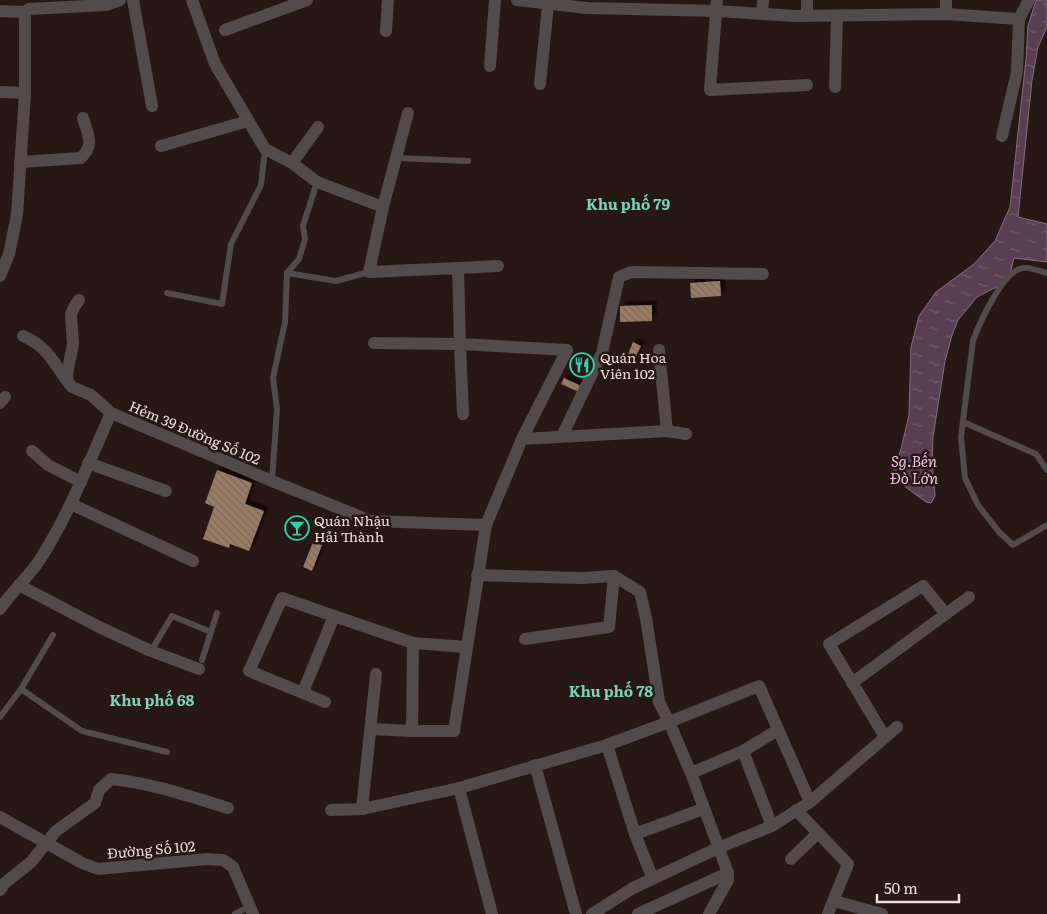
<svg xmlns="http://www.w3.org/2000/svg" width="1047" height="914" viewBox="0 0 1047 914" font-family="Literata,serif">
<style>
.water{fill:url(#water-ripples);stroke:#856e7c}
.building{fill:url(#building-back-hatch);filter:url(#shadow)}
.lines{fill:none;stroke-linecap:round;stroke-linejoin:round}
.service{stroke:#524a4b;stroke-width:6}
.minor{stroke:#524a4b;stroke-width:12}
.labels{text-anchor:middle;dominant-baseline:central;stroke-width:5;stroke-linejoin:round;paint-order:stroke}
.poi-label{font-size:14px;fill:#e9dddb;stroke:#281815;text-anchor:start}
.street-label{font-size:14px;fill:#e9dddb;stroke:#281815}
.neighbourhood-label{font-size:15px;font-weight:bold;fill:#76d4b8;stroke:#281815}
.water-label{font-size:15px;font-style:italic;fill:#f2bee7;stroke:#281815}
</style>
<defs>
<pattern id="water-ripples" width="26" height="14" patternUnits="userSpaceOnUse" patternTransform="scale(1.25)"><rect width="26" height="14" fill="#5a3f54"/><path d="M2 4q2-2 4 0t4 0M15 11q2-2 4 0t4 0" fill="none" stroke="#725a6c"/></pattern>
<pattern id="building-back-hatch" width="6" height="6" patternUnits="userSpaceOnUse" patternTransform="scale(1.25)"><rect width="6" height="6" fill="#997c65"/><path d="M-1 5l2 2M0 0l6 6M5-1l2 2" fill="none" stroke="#7c6859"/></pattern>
<filter id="shadow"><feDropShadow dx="4.5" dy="-4.5" stdDeviation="1" flood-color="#0009"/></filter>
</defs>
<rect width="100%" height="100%" fill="#281815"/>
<path class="water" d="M1036 0H1047V27L1038 47 1032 80 1018 217 1047 224V262L1014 258 1010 274 1002 284 977 297 958 320 952 335 945 361 933 437 932 463 935 496 931 503 926 502 896 480 893 472 901 449 909 415 911 347 919 316 936 292 974 264 995 241 1010 207 1026 59 1028 26Z"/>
<g class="building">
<path d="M720 281 721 296 691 298 690 283Z"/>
<path d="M652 305V321L620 322V306Z"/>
<path d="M633 342 641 346 633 362 626 359Z"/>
<path d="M564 378 581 386 579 392 561 384Z"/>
<path d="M217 470 252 483 245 504 264 511 249 551 230 544 229 548 203 539 214 507 205 503Z"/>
<path d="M313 542 322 545 312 571 303 567Z"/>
</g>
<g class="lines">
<g class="service">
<path d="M396 158 468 161"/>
<path d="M287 273 336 281 369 272"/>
<path d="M1047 273C1040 271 1030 267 1023 268 1003 270 979 324 973 341L961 437 965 478 978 505 999 532 1013 545 1047 525"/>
<path d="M167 293 222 304 231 244 261 185 265 149"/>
<path d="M963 422 1036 454 1047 470"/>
<path d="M272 481 277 409 273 378 285 322 287 273 299 259 305 239 303 226 317 182"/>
<path d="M151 651 172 616 211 632"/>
<path d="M202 660 217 613"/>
<path d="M21 689 53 635"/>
<path d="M0 717 21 689 82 731 167 752"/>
<path d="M235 914 250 906"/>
</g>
<g class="minor">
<path d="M133 0 152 106"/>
<path d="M192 0 215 64 265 149 292 163 317 182 383 207 369 272 458 268 460 344 567 350 522 439 486 525 454 731H412"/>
<path d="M517 0 587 8 716 11 796 16 946 14 1019 19 1029 0"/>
<path d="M717 0 710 90 807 85"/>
<path d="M0 11 25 12 29 9 106 5 120 0"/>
<path d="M762 14 763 0"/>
<path d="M946 14V0"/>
<path d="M807 16V0"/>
<path d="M225 30 307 0"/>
<path d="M386 31 388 0"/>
<path d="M490 66 495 0"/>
<path d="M540 84 548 5"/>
<path d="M835 87 837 16"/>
<path d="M0 92 25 93"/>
<path d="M1002 136 1017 72 1019 19"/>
<path d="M161 146 248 121"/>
<path d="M20 162 81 158C95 144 88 135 83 118"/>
<path d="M292 163 318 127"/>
<path d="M383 207 408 113"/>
<path d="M458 268 498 266"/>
<path d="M0 276 9 254 17 215 25 93V12"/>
<path d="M79 300 74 307 71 314 73 344 67 374 68 382 72 387 91 395 111 413"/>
<path d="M23 336C47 346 53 362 68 382"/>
<path d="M374 343 460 344 463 414"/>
<path d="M659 350 667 431"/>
<path d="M0 403 5 397"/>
<path d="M562 436 602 353 619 277 631 272 763 274"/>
<path d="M522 439 667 431 686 434"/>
<path d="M32 451 48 465 81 482"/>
<path d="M88 463 166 491"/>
<path d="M71 504 193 561"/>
<path d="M477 575 581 578 614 576 609 627 525 639"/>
<path d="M614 576 640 592 646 618 659 702 669 722 691 773 728 873V880L709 914"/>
<path d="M19 585 99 627 151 651 199 669"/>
<path d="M0 609C12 591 29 577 41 558 70 512 89 462 111 413L272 481 371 521 486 525"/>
<path d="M376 674 362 809 459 788 607 745 669 722 759 686 810 802"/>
<path d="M852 683 969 597"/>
<path d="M303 692 334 616 413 643"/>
<path d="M325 702 249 671 282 598 334 616"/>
<path d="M371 729 412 731 413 643 466 647"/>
<path d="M885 737 829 644 923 586 945 613"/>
<path d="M607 745 635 834 653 879"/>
<path d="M535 765 576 914"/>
<path d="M691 773 743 751"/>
<path d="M459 788 492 914"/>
<path d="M331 810 362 809"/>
<path d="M796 810 848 864 828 914"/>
<path d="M0 817 82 863 98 869 207 859 223 860 233 867 253 914"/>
<path d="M772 826 743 751 778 730"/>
<path d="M635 834 703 809"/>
<path d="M791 859 818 833"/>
<path d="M0 890 5 883 31 862 56 831 95 803 99 790 111 779C151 783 189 796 228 808"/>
<path d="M834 901 882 914"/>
<path d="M592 914 633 888 718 848 772 826 810 802 897 727"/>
<path d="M638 914 728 873"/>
</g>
</g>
<defs>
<g id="restaurant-ring" transform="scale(1.25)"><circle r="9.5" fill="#281815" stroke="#28d5ad" stroke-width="1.5"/><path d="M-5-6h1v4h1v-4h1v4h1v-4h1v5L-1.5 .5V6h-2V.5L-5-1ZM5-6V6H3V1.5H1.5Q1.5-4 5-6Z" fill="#28d5ad"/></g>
<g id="bar-ring" transform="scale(1.25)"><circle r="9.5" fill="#281815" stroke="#28d5ad" stroke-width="1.5"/><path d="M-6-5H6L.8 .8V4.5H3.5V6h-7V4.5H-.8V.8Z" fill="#28d5ad"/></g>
</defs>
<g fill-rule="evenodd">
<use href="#restaurant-ring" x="582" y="365"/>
<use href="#bar-ring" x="297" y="528"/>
</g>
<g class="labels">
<g class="poi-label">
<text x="600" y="357">Quán Hoa<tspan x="600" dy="16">Viên 102</tspan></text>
<text x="314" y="520">Quán Nhậu<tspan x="314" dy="16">Hải Thành</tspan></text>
</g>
<g class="street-label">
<text transform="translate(195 432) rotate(23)">Hẻm 39 Đường Số 102</text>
<text transform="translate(151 849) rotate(-5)">Đường Số 102</text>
</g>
<g class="neighbourhood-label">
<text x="628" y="203">Khu phố 79</text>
<text x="611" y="690">Khu phố 78</text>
<text x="152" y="699">Khu phố 68</text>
</g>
<g class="water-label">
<text x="914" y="460">Sg.Bến<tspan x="914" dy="17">Đò Lớn</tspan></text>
</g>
</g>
<path d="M877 894v8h82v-8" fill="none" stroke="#e9dddb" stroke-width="2.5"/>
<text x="884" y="894" font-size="15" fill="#e9dddb" stroke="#281815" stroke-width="4" paint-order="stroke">50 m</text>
</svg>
